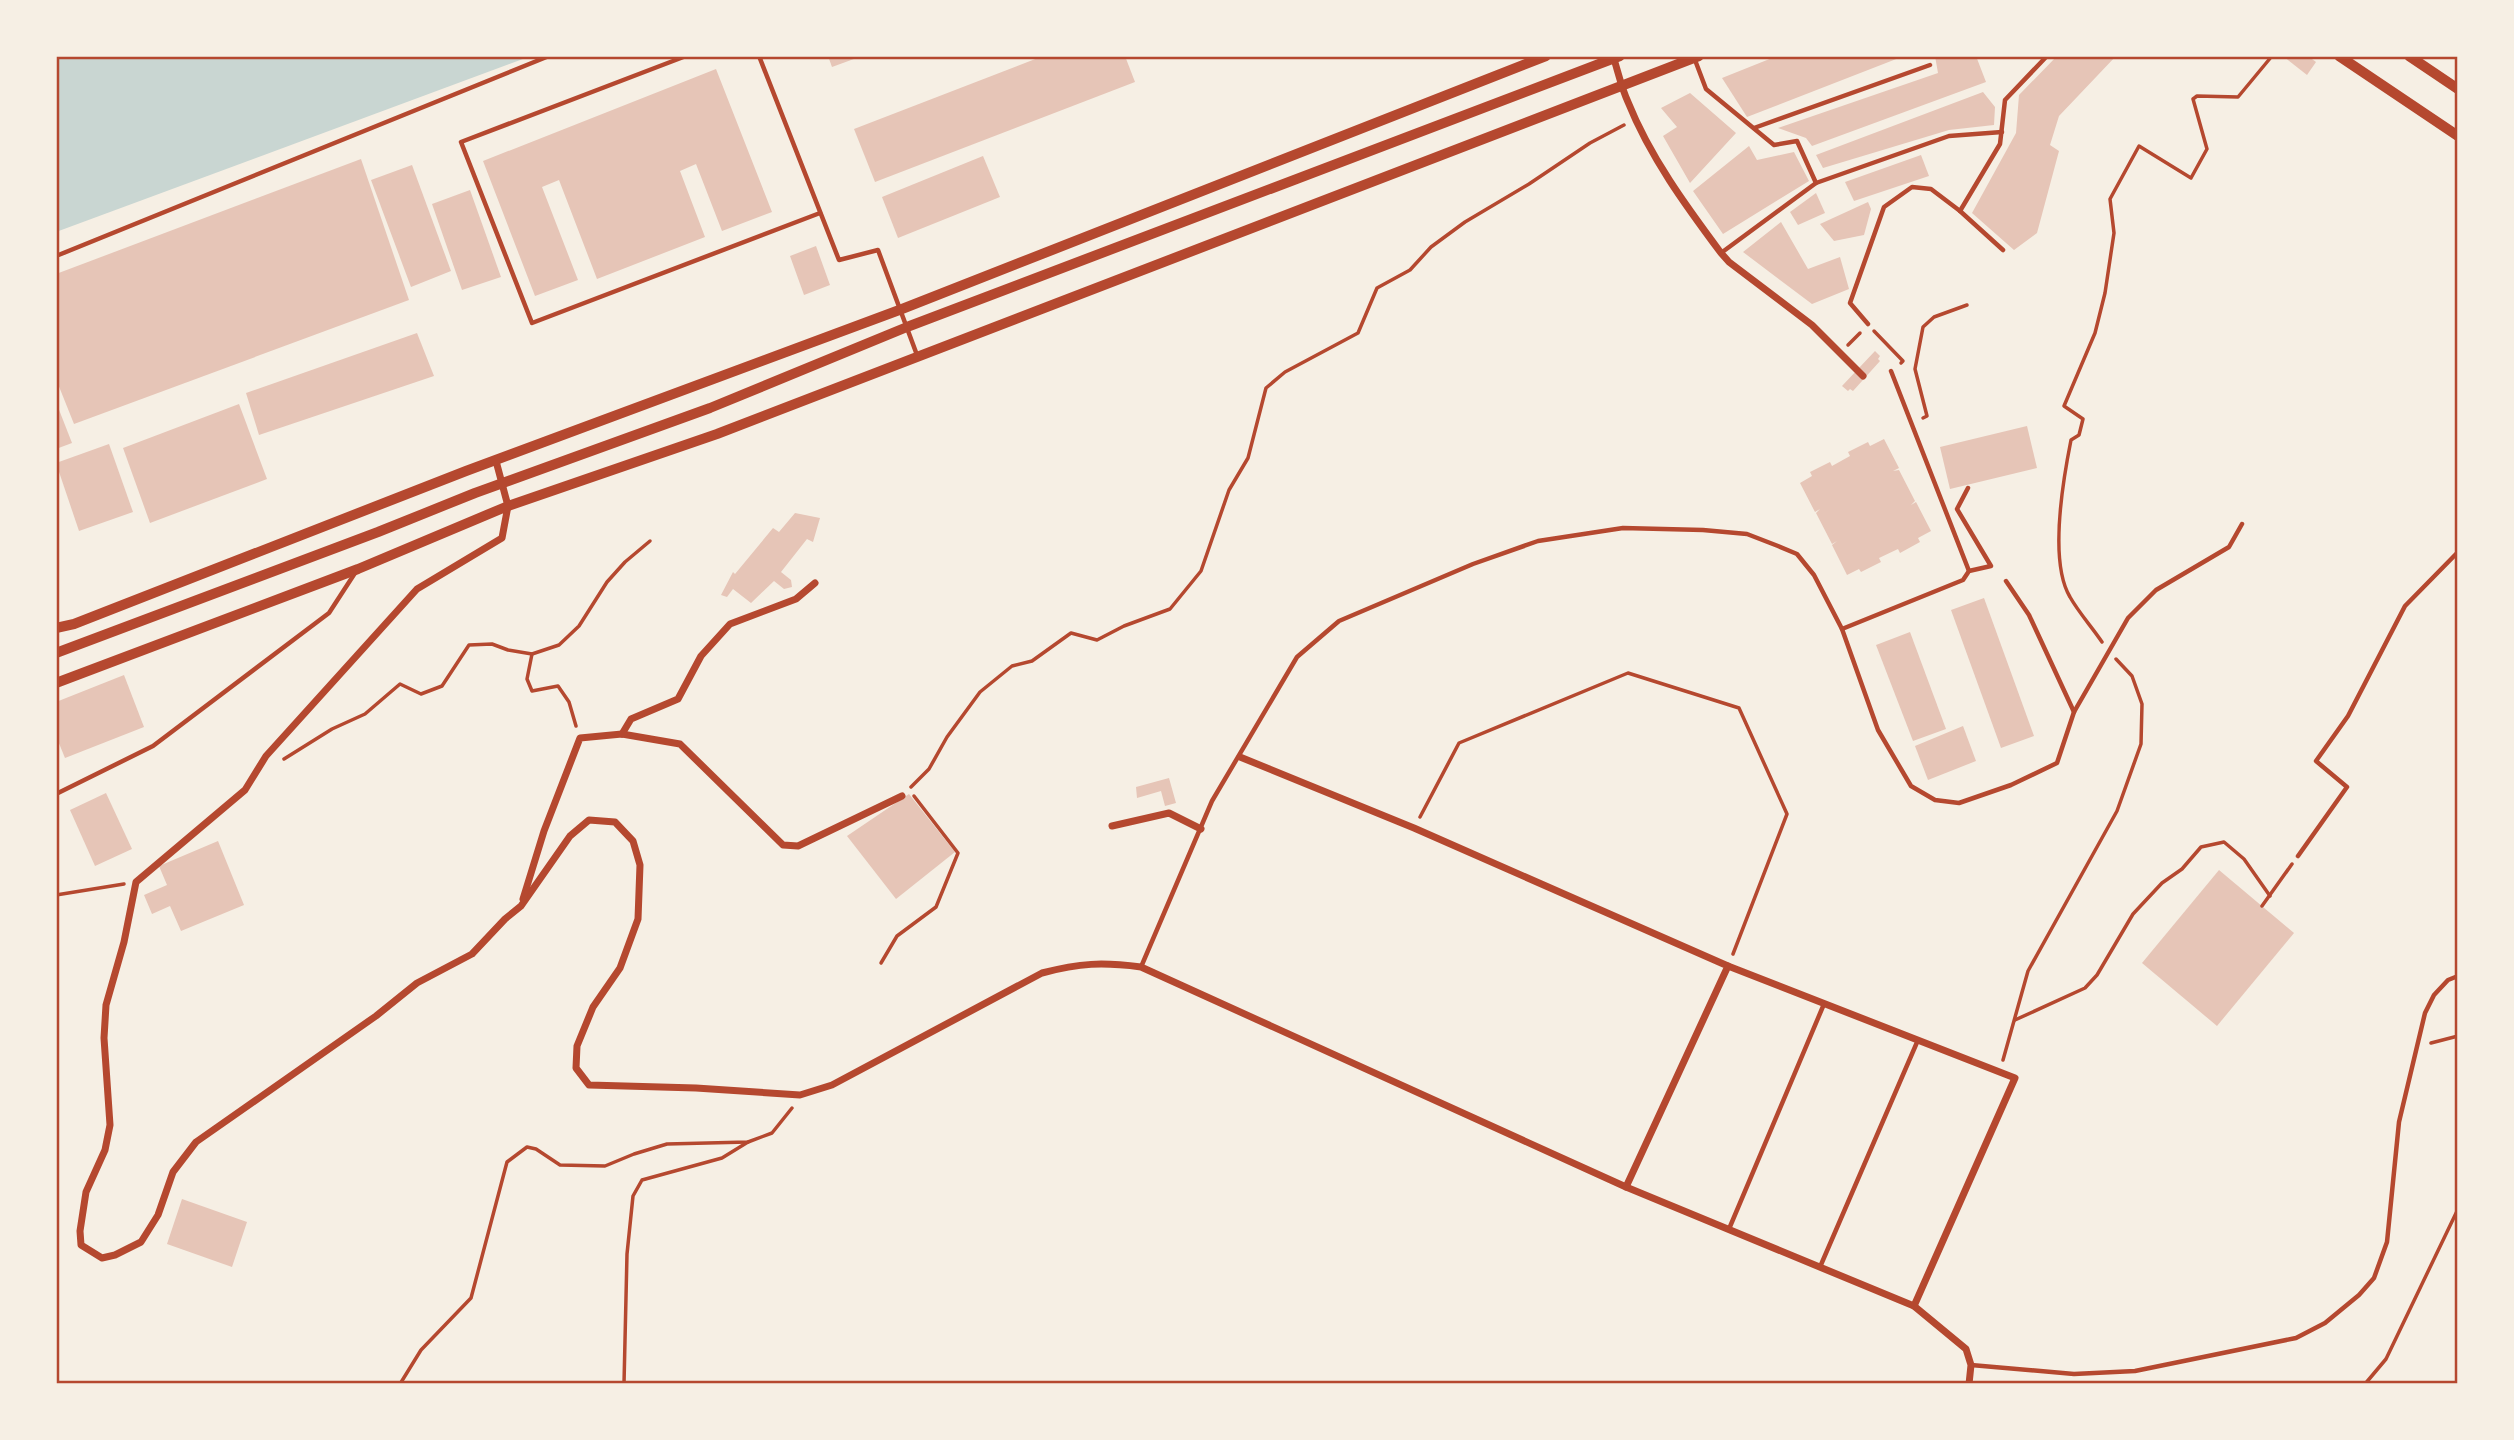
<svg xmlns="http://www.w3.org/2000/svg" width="2514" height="1440" viewBox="0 0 2514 1440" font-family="'Source Sans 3',sans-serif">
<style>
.water{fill:#c9d6d2}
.building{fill:#e6c5b7}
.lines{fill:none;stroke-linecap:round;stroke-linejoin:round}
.path{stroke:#b5482f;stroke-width:3.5}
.service{stroke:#b5482f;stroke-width:4.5}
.minor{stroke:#b5482f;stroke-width:7}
.tertiary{stroke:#b5482f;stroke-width:10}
.neatline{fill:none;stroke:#b5482f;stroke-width:2.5}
</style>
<rect width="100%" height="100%" fill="#f6efe4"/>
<path class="water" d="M56 56H531L56 232Z"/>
<g class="building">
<path d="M828 56H862L832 67Z"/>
<path d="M1043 56H1125L1135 82 875 182 854 129Z"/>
<path d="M1777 56H1904L1747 117 1722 78Z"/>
<path d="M1935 56H1976L1986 82 1812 146 1806 138 1778 128 1938 73Z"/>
<path d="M2057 56H2116L2059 116 2050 145 2059 151 2037 233 2014 250 1972 213 2016 133 2019 95Z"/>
<path d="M2283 56H2308L2316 62 2307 75Z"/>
<path d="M716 69 772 212 722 231 696 164 680 171 705 237 597 279 559 180 542 187 578 280 535 296 483 161Z"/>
<path d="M1983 92 1995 107 1994 125 1949 130 1823 168 1816 155Z"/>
<path d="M1690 93 1736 133 1690 183 1663 136 1677 127 1661 108Z"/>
<path d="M1749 146 1757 160 1794 152 1809 181 1723 234 1693 191Z"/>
<path d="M1921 155 1929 176 1854 201 1845 182Z"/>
<path d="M983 156 1000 197 898 238 882 197Z"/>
<path d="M361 159 409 300 74 424 56 379V274Z"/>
<path d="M412 165 451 271 411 287 371 180Z"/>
<path d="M470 190 501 277 462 290 432 204Z"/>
<path d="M1816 193 1825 213 1798 225 1790 212Z"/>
<path d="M1868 202 1871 209 1864 235 1834 241 1820 224Z"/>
<path d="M1781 222 1808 269 1840 257 1849 289 1812 304 1743 252Z"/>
<path d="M816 246 830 285 804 295 790 256Z"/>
<path d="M417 333 434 376 259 435 246 393Z"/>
<path d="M1875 351 1880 356 1878 359 1880 361 1853 391 1850 389 1848 391 1842 386Z"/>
<path d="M56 402 72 443 56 449Z"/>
<path d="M239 404 267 479 150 523 123 448Z"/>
<path d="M2027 426 2037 468 1950 489 1940 447Z"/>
<path d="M1884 439 1899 468 1893 471 1899 470 1915 501 1911 505 1916 502 1931 531 1918 538 1920 542 1900 553 1898 549 1879 558 1881 562 1861 572 1859 569 1847 575 1832 545 1837 541 1832 544 1816 513 1820 509 1815 512 1800 483 1812 476 1810 472 1830 462 1832 466 1850 456 1848 452 1868 442 1870 446Z"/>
<path d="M109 444 133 512 79 531 56 463Z"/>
<path d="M795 513 820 518 813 542 807 539 781 572 791 580 792 587 784 589 774 581 751 603 733 589 727 597 721 595 733 572 735 574 773 528 779 532Z"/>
<path d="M1984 598 2034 736 2001 748 1951 610Z"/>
<path d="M1910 632 1946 729 1913 741 1876 645Z"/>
<path d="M124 675 144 727 65 758 56 736V702Z"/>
<path d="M1963 726 1976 761 1928 780 1915 746Z"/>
<path d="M1169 778 1176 803 1165 806 1161 791 1137 798 1136 787Z"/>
<path d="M106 793 132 849 95 866 70 810Z"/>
<path d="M909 794 955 852 896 899 847 836Z"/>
<path d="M218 841 244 905 181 931 170 906 152 914 144 895 167 885 159 866Z"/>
<path d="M2219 870 2294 933 2217 1026 2142 963Z"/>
<path d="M182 1199 247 1222 232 1267 167 1244Z"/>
</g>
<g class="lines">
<g class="path">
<path d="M1874 331 1903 361 1901 363"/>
<path d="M1848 345 1860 333"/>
<path d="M1923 418 1927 416 1915 369 1923 327 1934 317 1967 305"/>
<path d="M2102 642C2092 627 2079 613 2070 597 2049 562 2063 480 2071 440L2079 435 2083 419 2064 406 2095 333 2105 293 2114 233 2110 199 2139 146 2191 178 2207 149 2193 99 2197 96 2238 97 2272 56"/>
<path d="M532 654 559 645 579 626 607 582 625 562 650 541"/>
<path d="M284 759 332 729 365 714 400 684 421 694 442 686 469 645 492 644 508 650 532 654 527 679 532 691 558 686 569 702 576 726"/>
<path d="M911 787 929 769 947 737 980 692 1012 666 1032 661 1071 633 1097 640 1124 626 1170 609 1201 571 1229 490 1248 458 1266 388 1285 372 1358 333 1377 288 1410 270 1431 247 1465 222 1529 184 1590 143 1624 125"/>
<path d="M1420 817 1459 743 1628 673 1739 708 1787 814 1733 954"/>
<path d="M56 895 124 884"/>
<path d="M2262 906 2292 864"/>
<path d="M881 963 897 936 936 907 958 853 914 796"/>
<path d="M2015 1020 2085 988 2097 975 2133 914 2162 883 2182 869 2201 847 2224 842 2244 859 2270 896"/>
<path d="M2431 1043 2458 1036"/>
<path d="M2003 1060 2028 971 2117 811 2141 744 2142 704 2132 676 2116 659"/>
<path d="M400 1384 421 1350 471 1298 507 1162 527 1147 536 1149 560 1165 605 1166 634 1154 667 1144 748 1142 772 1133 792 1108"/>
<path d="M624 1384 627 1254 633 1196 642 1180 722 1158 748 1142"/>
<path d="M2365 1384 2386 1359 2458 1209"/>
</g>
<g class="service">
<path d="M686 56 461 142 532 323 820 213"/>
<path d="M759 56 839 260 878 250 917 355"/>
<path d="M1695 60 1706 89 1774 145 1797 141 1816 183"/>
<path d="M1754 128 1930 65"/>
<path d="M1960 211 2000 144 2005 100 2047 56"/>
<path d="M1721 253 1816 183 1949 136 2002 132"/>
<path d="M56 256 549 56"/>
<path d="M1868 324 1850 303 1884 207 1912 187 1931 189 1960 211 2003 250"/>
<path d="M1891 371 1969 571"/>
<path d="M2006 581 2029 615 2074 712"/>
<path d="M1842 629 1963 580 1969 571 1991 566 1957 509 1968 488"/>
<path d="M56 794 153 746 329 613 355 573"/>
<path d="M2298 856 2347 787 2316 761 2348 716 2405 606 2458 552"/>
<path d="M1141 967 1212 801 1297 657 1339 621 1473 564 1538 541 1623 528 1703 530 1747 534 1778 546 1797 554 1814 575 1842 629 1878 730 1911 786 1935 800 1959 803 2011 785 2057 763 2074 712 2128 618 2156 590 2229 547 2242 524"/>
<path d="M1729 1229 1824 1004"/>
<path d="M1820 1267 1918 1040"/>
<path d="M1971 1365 2074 1374 2135 1371 2296 1338 2325 1323 2359 1295 2374 1278 2387 1242 2399 1122 2425 1013 2434 995 2448 980 2458 976"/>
</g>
<g class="minor">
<path d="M1613 56C1618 71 1621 87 1628 102 1650 157 1686 206 1721 253L1729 262 1812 325 1863 376"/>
<path d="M496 461 508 506 502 538 417 589 266 756 245 790 136 882 124 942 106 1005 104 1038 110 1125 105 1150 86 1192 80 1231 81 1245 102 1258 115 1255 141 1242 158 1215 173 1172 196 1142 376 1016 417 983 472 954 505 919 521 906 570 836 589 820 615 822 633 841 640 865 638 919 620 968 593 1007 577 1046 576 1068 589 1085 696 1088 800 1095 832 1085 1042 973C1080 963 1102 962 1141 967L1626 1187 1914 1306 1966 1349 1971 1365 1969 1384"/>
<path d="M622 734 631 719 678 699 701 656 730 624 796 599 815 583"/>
<path d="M1240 757 1414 828 1728 966 1626 1187"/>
<path d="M1112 826 1169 813 1201 829"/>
<path d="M523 899 544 831 580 738 622 734 680 744 783 845 798 846 902 796"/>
<path d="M1728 966 2015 1078 1914 1306"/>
</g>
<g class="tertiary">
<path d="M2339 56 2458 136"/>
<path d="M2409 56 2458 89"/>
<path d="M56 628 74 624 466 471 902 309 1546 56"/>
<path d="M56 653 378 532 475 493 710 408 907 327 1620 56"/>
<path d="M56 683 358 569 508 506 717 434 1699 56"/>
</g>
</g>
<rect width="2514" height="1440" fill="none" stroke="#f6efe4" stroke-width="116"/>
<rect x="58" y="58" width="2398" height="1324" class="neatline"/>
</svg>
